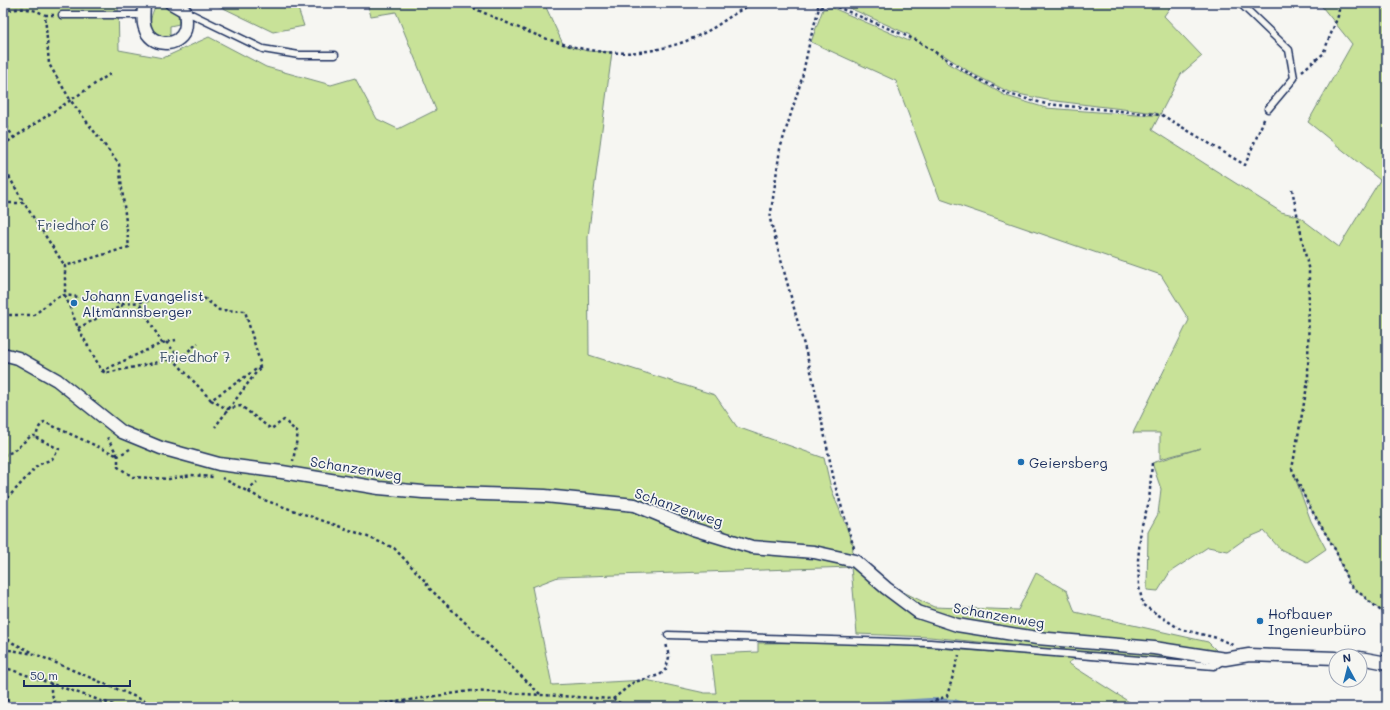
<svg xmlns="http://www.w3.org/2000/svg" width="1390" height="710" viewBox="0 0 1390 710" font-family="Mali,sans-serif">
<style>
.green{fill:#c8e298;stroke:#72887b;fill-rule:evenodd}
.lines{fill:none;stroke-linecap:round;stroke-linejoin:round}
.stream{stroke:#7392ba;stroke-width:4}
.lane-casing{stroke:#1b2f5e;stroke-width:9}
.street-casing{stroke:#1b2f5e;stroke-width:15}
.path{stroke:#1b2f5e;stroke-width:2.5;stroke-dasharray:3 3;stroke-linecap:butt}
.lane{stroke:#f6f6f2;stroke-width:6}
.street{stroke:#f6f6f2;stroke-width:12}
.poi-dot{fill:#1f6fb2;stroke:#f6f6f2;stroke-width:1.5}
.labels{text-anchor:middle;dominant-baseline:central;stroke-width:3.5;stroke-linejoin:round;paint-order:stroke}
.park-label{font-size:14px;fill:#3e536a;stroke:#f6f6f2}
.poi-label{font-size:14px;fill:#1b2f5e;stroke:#f6f6f2;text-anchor:start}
.street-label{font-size:14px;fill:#1b2f5e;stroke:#f6f6f2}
</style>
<rect width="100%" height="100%" fill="#f6f6f2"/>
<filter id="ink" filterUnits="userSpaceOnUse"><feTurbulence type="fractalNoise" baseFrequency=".025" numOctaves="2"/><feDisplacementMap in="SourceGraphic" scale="8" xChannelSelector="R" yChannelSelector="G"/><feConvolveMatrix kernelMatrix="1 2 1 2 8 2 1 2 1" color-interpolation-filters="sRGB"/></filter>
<g filter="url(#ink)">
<g class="green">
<path d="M3 3H118L119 50 163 58 209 37 266 67 331 85 355 78 377 119 398 129 436 110 396 12 371 16 367 3H544L563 44 587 51 612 52 588 237 589 355 715 395 737 427 824 458 831 488 853 544 852 567 934 607 1018 610 1036 573 1067 591 1075 612 1208 642 1225 659 1214 666 930 637 857 634 851 567 558 577 532 587 552 685 646 680 705 693H716L711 654 758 652V643L851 642 1076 658 1068 663 1137 707H3Z"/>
<path d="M213 3H296L304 26 273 32Z"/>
<path d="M838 3H1173L1164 16 1202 56 1181 74 1152 130 1281 212 1298 216 1339 247 1380 180 1308 122 1352 44 1319 3H1387V616L1349 584 1336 551 1308 504 1294 475 1311 521 1326 549 1307 562 1280 549 1264 531 1245 539 1228 551 1208 547 1170 572 1158 591 1147 590 1148 532 1158 514 1161 489 1152 463 1201 448 1160 459V433H1133L1189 320 1161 275 940 199 896 81 811 42 823 9 833 8 909 41 910 35ZM942 54 973 74 1009 92 1047 100 1156 113 1159 115H1137L1046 108 1006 96 947 63Z"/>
<path d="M163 6 170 8 178 15 179 24 170 26V36L161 38 151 30C150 21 151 15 155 7Z"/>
</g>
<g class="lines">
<path class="stream" d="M852 707 866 704 930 700 954 701 971 707"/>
<g class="lane-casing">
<g id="lane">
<path d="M1240 3 1289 50 1294 78 1268 109"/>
<path d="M185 11 263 49 299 55H335"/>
<path d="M62 15H144"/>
<path d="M668 635 930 643 1214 666 1224 660"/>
</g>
</g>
<g class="street-casing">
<g id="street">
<path d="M144 3C144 11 142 21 145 28 150 46 178 49 185 30 187 23 186 17 185 11L171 3"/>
<path d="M3 354 18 358 57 380 122 432 161 448 219 464 282 472 379 488 423 492 545 496 635 505 693 529 752 547 814 552 855 561 886 588 918 612 957 625 1037 638 1154 648 1225 659 1249 655 1336 658"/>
<path d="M1360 658 1387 663"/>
</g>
</g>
<g class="path">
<path d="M462 3C531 33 595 69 674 45 686 42 701 35 713 28 728 19 740 8 757 3"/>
<path d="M812 3 819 8"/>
<path d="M3 11C18 8 31 7 45 15"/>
<path d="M54 15H45L49 64 71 101 119 164 129 247 65 266V295L78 328 102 371 162 343 139 303"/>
<path d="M1302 71 1323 54 1338 16 1340 3"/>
<path d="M3 121 14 138"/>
<path d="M3 145 110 74"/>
<path d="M3 166 24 203"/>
<path d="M1292 189 1309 272 1308 381 1292 469 1308 504 1336 551 1349 584 1387 616"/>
<path d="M3 203H24L65 266"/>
<path d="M3 315H34L55 298 65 295 125 304 199 294 219 310 245 311 261 366"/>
<path d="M78 328 123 305"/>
<path d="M166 342 180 358"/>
<path d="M162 343 176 340"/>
<path d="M173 359 180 358 198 343"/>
<path d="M102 371 106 373 173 359 211 400 261 366 215 427"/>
<path d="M211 400 227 409 241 406 271 429 284 420 298 433 293 461"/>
<path d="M130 449 118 456V467L133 477 169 479 191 475 213 477"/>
<path d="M3 455 12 452 31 436H36"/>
<path d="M1152 463 1149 502 1141 528 1138 560 1139 587 1143 605 1180 629 1217 638 1233 645"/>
<path d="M222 478 264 500 358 533 394 548 426 582 428 587 541 695"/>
<path d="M249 492 252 486 257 482"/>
<path d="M3 503 38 465 52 459 59 449 37 438C36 433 39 425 44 422L118 456 107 437"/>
<path d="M854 548 835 485 812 375 770 219 780 149 802 78 810 40 819 8 830 4 916 40 973 76 1008 94 1046 104 1162 115 1245 165 1265 117"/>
<path d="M3 635 13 643 32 652"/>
<path d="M3 649 35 654 159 707"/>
<path d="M3 667 119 707"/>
<path d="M51 683V691L56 707"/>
<path d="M3 694 12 707"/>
<path d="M613 699 634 682 660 675 666 669 669 657 666 643"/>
<path d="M362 707 470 691 613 699 627 707"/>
<path d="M918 707 947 696 959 655"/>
</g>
<use href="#lane" class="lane"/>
<use href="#street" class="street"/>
</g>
</g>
<g class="poi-dot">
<circle cx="74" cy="303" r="4"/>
<circle cx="1021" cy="462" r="4"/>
<circle cx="1260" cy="621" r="4"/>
</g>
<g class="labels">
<g class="park-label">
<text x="73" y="224">Friedhof 6</text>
<text x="195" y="356">Friedhof 7</text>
</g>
<g class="poi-label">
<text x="82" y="295">Johann Evangelist<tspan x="82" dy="16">Altmannsberger</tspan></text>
<text x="1029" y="462">Geiersberg</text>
<text x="1268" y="613">Hofbauer<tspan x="1268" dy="16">Ingenieurbüro</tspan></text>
</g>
<g class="street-label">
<text transform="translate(356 468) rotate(9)">Schanzenweg</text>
<text transform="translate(679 507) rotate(19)">Schanzenweg</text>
<text transform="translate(999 615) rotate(10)">Schanzenweg</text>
</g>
</g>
<rect width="1390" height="710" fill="none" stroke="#f6f6f2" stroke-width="16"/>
<rect x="8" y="8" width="1374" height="694" fill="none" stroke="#1b2f5e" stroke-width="1.5" filter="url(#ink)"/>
<g transform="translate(1348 668) rotate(353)"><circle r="19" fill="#f6f6f2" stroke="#9ea6b7"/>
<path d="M0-3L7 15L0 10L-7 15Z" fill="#1f6fb2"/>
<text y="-6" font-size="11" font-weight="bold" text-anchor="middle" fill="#1b2f5e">N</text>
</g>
<path d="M24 680v6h106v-6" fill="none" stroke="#1b2f5e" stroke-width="2"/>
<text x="30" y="680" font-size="12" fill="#1b2f5e" stroke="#f6f6f2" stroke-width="3" paint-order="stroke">50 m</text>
</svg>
